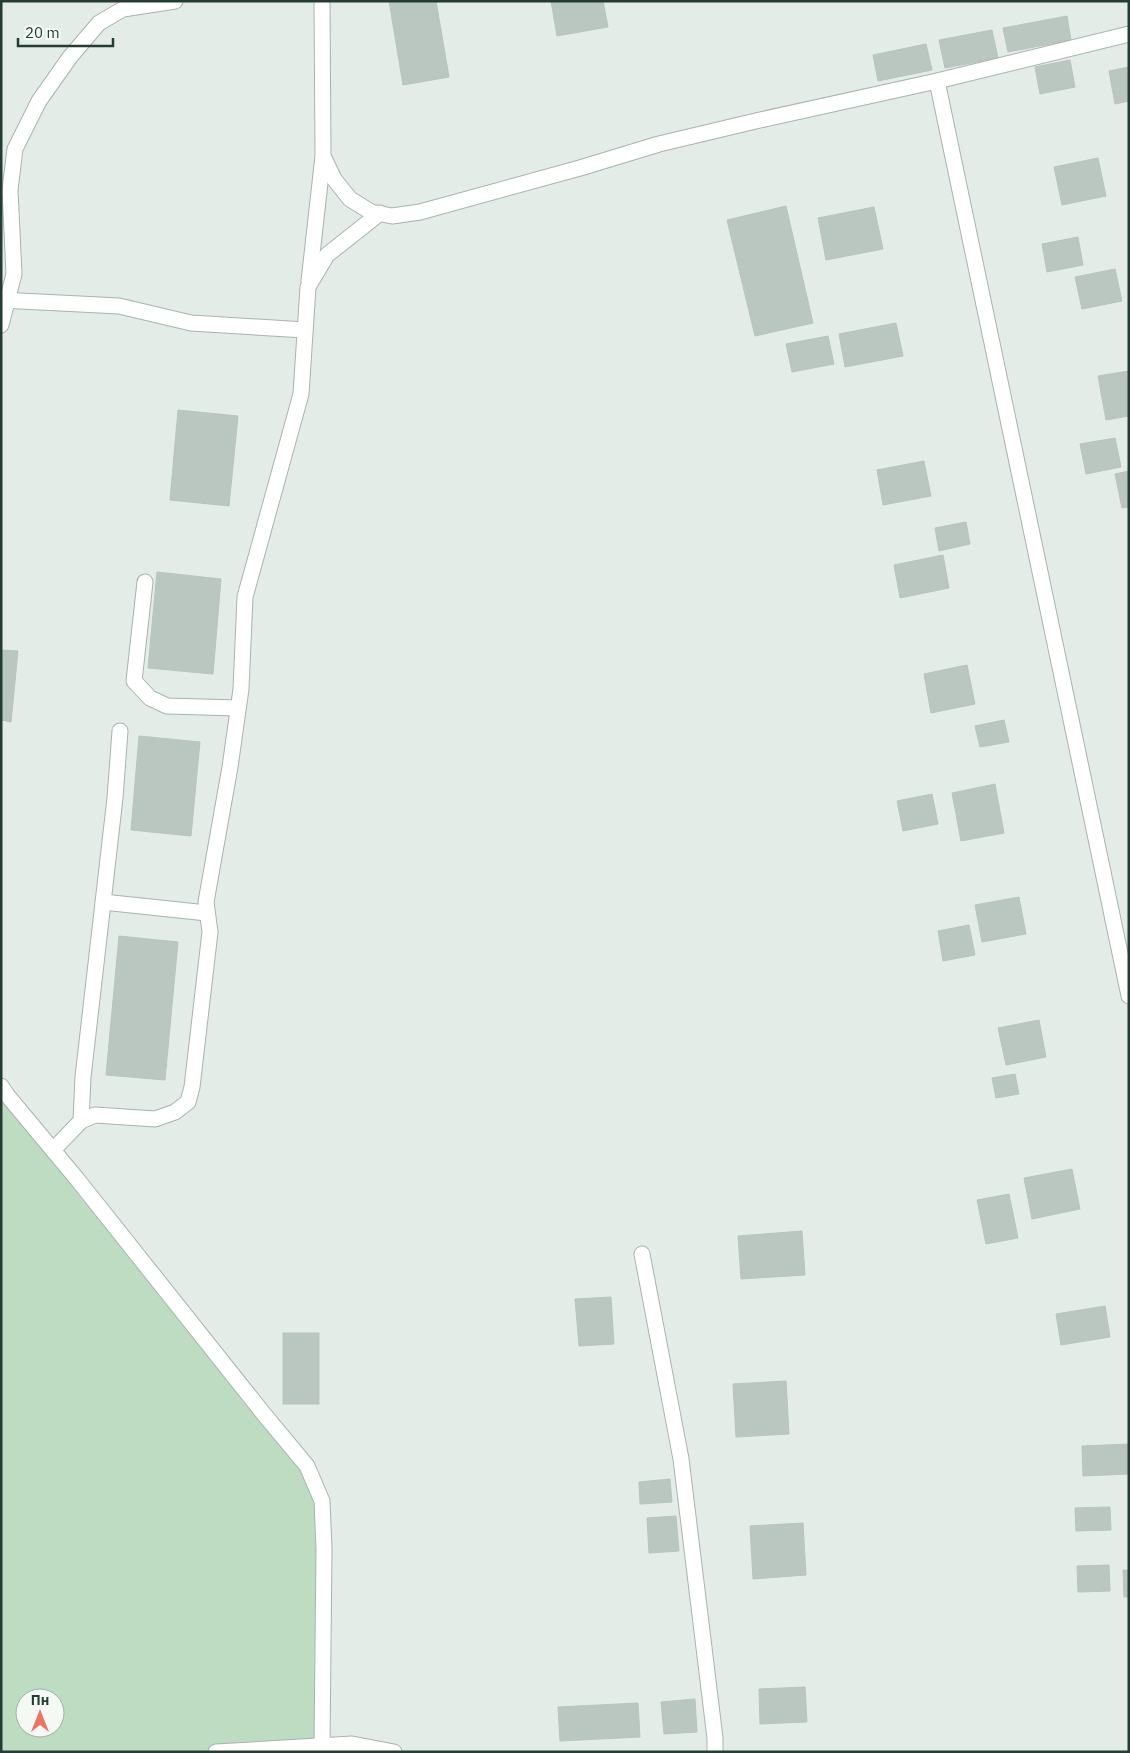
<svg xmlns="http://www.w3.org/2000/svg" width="1130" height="1753" viewBox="0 0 1130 1753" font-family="'IBM Plex Sans',sans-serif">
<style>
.green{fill:#bedcc2;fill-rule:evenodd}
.building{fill:#b9c7c0;stroke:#b6c5bd}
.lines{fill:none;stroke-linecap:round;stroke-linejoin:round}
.minor-casing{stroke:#a7b4ad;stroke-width:17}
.minor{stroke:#fff;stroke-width:15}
</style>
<rect width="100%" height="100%" fill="#e4ece7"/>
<path class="green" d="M1 1086 263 1413 322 1501V1746L216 1752H1ZM25 1698H55V1728H25Z"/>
<g class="building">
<path d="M389 1H436L449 77 403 85Z"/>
<path d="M551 1H603L608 27 557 36Z"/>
<path d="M1067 16 1071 40 1008 52 1003 28Z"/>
<path d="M992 30 998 58 945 68 939 40Z"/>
<path d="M926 44 932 70 878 81 873 55Z"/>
<path d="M1070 60 1075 87 1040 94 1035 67Z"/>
<path d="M1129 67V101L1115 104 1109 71Z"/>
<path d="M1098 158 1106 196 1062 205 1054 167Z"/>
<path d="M786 206 813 323 755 336 727 220Z"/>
<path d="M874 207 883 249 826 260 818 218Z"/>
<path d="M1078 237 1083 265 1047 272 1042 244Z"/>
<path d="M1115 269 1122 301 1082 309 1075 277Z"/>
<path d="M896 323 903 356 845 367 839 334Z"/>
<path d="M828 336 834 364 792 372 786 344Z"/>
<path d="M1129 371V416L1106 420 1098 376Z"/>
<path d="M178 410 238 416 229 506 170 500Z"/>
<path d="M1115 438 1121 467 1086 474 1080 444Z"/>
<path d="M924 461 931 496 883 505 877 470Z"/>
<path d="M1129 471V507L1122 508 1115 474Z"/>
<path d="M966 522 970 544 939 551 935 528Z"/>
<path d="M943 555 949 588 900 598 894 565Z"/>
<path d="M157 572 221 579 213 674 148 668Z"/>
<path d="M1 650 18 651 11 722 1 720Z"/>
<path d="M967 665 975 704 931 713 924 674Z"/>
<path d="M1004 720 1009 742 980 747 975 726Z"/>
<path d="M139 736 200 742 191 836 131 830Z"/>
<path d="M995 784 1004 833 961 841 952 793Z"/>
<path d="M932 794 938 824 903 831 897 801Z"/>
<path d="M1019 897 1026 934 982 942 975 905Z"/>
<path d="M969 925 975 955 943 961 938 931Z"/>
<path d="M119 936 178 942 165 1080 106 1075Z"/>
<path d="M1039 1020 1046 1057 1006 1065 998 1028Z"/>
<path d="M1015 1074 1019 1094 996 1098 992 1078Z"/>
<path d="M1072 1169 1080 1209 1032 1219 1024 1178Z"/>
<path d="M1009 1194 1018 1238 986 1244 977 1200Z"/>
<path d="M802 1231 805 1275 741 1279 738 1236Z"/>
<path d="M611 1297 614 1344 579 1346 575 1299Z"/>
<path d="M1105 1306 1110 1337 1061 1345 1056 1314Z"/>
<rect x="283" y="1333" width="36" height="71"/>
<path d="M786 1381 789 1434 736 1437 733 1384Z"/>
<path d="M1129 1444V1474L1083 1476 1082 1446Z"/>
<path d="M670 1479 672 1502 640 1504 639 1482Z"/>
<path d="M1110 1507 1111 1530 1076 1531 1075 1508Z"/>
<path d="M676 1516 679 1551 649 1553 647 1518Z"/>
<path d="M803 1523 806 1575 753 1579 750 1526Z"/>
<path d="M1109 1565 1110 1591 1078 1592 1077 1566Z"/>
<path d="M1123 1570H1129V1597H1124Z"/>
<path d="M805 1687 807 1722 760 1724 759 1689Z"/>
<path d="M695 1699 697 1732 664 1734 661 1702Z"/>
<path d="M638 1703 640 1737 560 1741 558 1707Z"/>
</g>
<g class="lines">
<g class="minor-casing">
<g id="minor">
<path d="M322 1 323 156 334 179 350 199 371 212 392 216 420 212 580 168 659 144 760 120 937 81 1129 34"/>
<path d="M937 81 1129 996"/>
<path d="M309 281 323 156"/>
<path d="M1 300 119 306 191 323 305 330"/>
<path d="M1 325 14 274 10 190 15 149 39 101 70 57 99 23 123 9 175 1"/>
<path d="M145 582 134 681 150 698 167 706 238 708"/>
<path d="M103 902 207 913"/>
<path d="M1 1086 7 1095 77 1179 263 1413 307 1466 322 1501 324 1549 322 1746"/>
<path d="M81 1121 83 1077 115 798 120 731"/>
<path d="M53 1150 81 1121 95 1115 155 1119 175 1112 188 1102 192 1087 210 932 206 902 230 767 241 689 245 597 301 394 308 287 327 255 380 213"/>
<path d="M642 1254 681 1459 715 1738V1752"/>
<path d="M216 1752 352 1744 394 1752"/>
</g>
</g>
<use href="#minor" class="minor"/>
</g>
<rect width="1130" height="1753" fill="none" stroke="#243d33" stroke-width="5"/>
<g transform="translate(40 1713)"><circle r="24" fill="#f4f9f6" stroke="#a1aea8"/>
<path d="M0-4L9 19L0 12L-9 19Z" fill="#e87665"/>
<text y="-8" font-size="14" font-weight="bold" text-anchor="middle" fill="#243d33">Пн</text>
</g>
<path d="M18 38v8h95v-8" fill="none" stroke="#243d33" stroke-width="2.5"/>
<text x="25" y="38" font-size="15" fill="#243d33" stroke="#f4f9f6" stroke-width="4" paint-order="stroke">20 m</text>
</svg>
